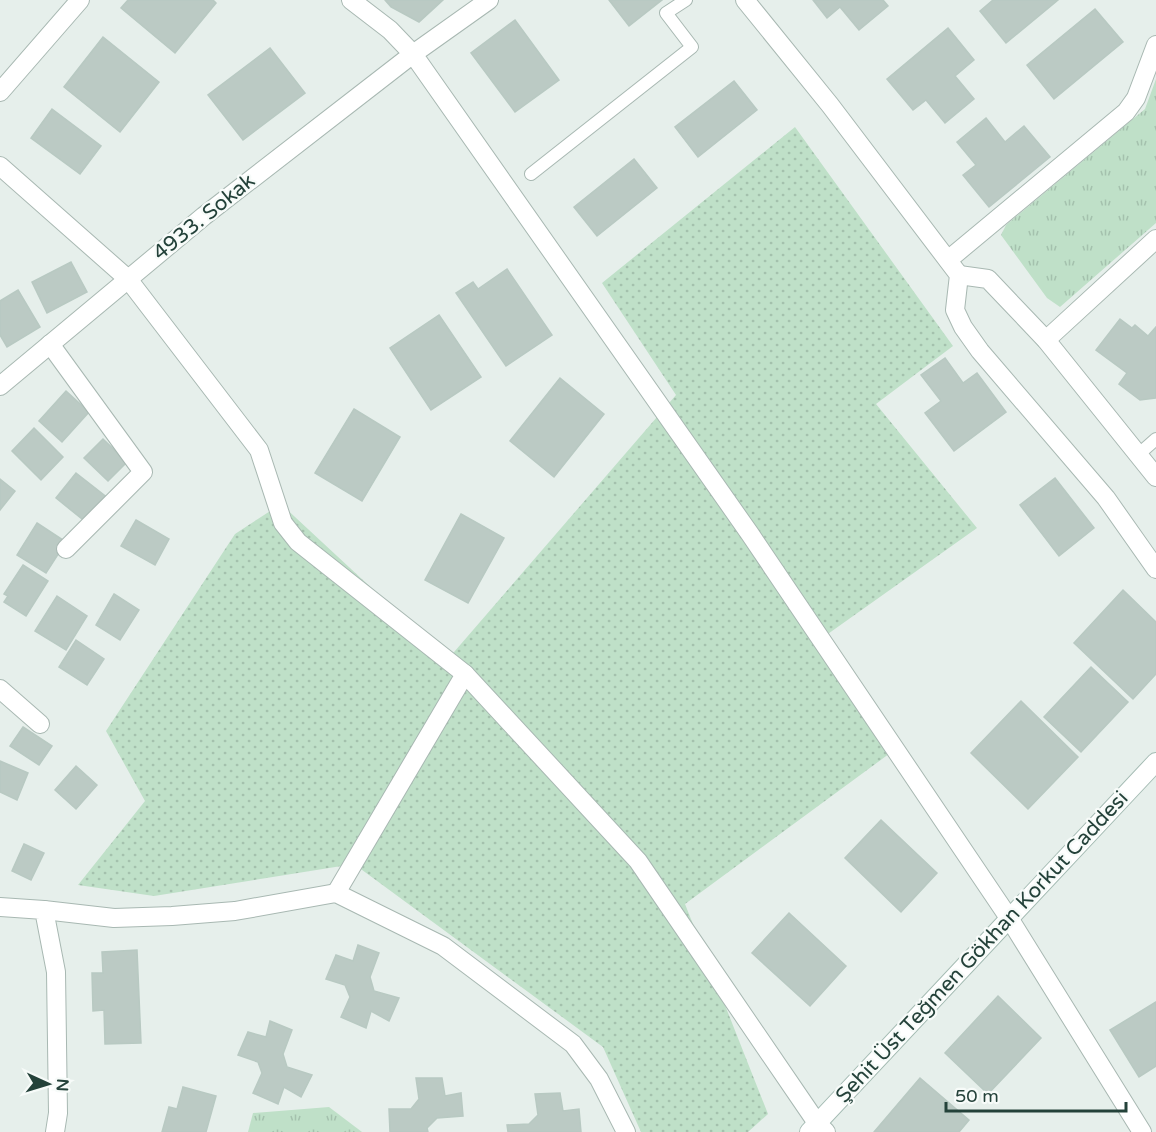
<svg xmlns="http://www.w3.org/2000/svg" width="1156" height="1132" viewBox="0 0 1156 1132" font-family="'Varela Round',sans-serif">
<style>
.grass{fill:url(#grass-dots)}
.park{fill:url(#park-tufts)}
.building{fill:#bbcac4;stroke:#b8c9c2;stroke-width:1.5}
.lines{fill:none;stroke-linecap:round;stroke-linejoin:round}
.lane-casing{stroke:#a8b8b2;stroke-width:14}
.street-casing{stroke:#a8b8b2;stroke-width:20}
.secondary-casing{stroke:#a4bbb3;stroke-width:20}
.lane{stroke:#fff;stroke-width:12}
.street{stroke:#fff;stroke-width:18}
.secondary{stroke:#fff;stroke-width:18}
.labels{text-anchor:middle;dominant-baseline:central;stroke-width:4.5;stroke-linejoin:round;paint-order:stroke}
.street-label{font-size:21px;fill:#24423a;stroke:#f7fbf9}
</style>
<defs>
<pattern id="grass-dots" width="8" height="8" patternUnits="userSpaceOnUse" patternTransform="scale(1.5)"><rect width="8" height="8" fill="#bfe0c8"/><path d="M2 2h.1M6 6h.1" fill="none" stroke="#a4c1ad" stroke-width="1.8" stroke-linecap="round"/></pattern>
<pattern id="park-tufts" width="24" height="20" patternUnits="userSpaceOnUse" patternTransform="scale(1.5)"><rect width="24" height="20" fill="#bfe0c8"/><path d="M3 7l-1-3M5 7V3M7 7l1-3M15 17l-1-3M17 17v-4M19 17l1-3" fill="none" stroke="#a4c1ad"/></pattern>
</defs>
<rect width="100%" height="100%" fill="#e6efeb"/>
<path class="grass" d="M795 127 953 346 876 404 977 528 825 636 897 748 685 904 768 1114 748 1132H641L603 1047 354 864 154 896 78 885 145 801 106 731 235 534 281 504 448 659 676 395 602 283Z"/>
<g class="park">
<path d="M1156 79V223L1060 307 1047 298 1001 235 1006 225 1145 109Z"/>
<path d="M329 1107 362 1132H248L253 1113Z"/>
</g>
<g class="building">
<path d="M128 0H213L216 3 175 53 121 8Z"/>
<path d="M385 0H443L419 22 391 7Z"/>
<path d="M609 0H662L629 26Z"/>
<path d="M813 0H883L888 6 859 30 840 7 827 18Z"/>
<path d="M993 0H1058L1006 43 980 11Z"/>
<path d="M1095 9 1123 42 1054 99 1027 65Z"/>
<path d="M515 20 559 80 515 112 471 53Z"/>
<path d="M948 28 974 60 955 76 974 99 945 123 926 100 913 110 887 79Z"/>
<path d="M103 37 159 82 120 132 64 87Z"/>
<path d="M270 48 305 93 243 140 208 95Z"/>
<path d="M734 81 757 110 698 157 675 127Z"/>
<path d="M52 109 101 146 80 174 31 138Z"/>
<path d="M986 118 1005 142 1024 126 1050 157 989 207 963 175 976 165 957 142Z"/>
<path d="M634 159 657 188 597 236 574 207Z"/>
<path d="M71 262 87 292 47 313 32 282Z"/>
<path d="M507 269 552 335 506 366 456 293 473 282 478 289Z"/>
<path d="M18 290 40 327 7 347 0 335V301Z"/>
<path d="M439 315 481 377 431 410 390 348Z"/>
<path d="M1120 319 1132 328 1135 325 1148 336 1156 327V398L1140 400 1119 384 1127 373 1096 350Z"/>
<path d="M945 358 963 383 977 373 1006 412 954 451 925 413 941 401 921 375Z"/>
<path d="M560 378 604 414 554 477 510 441Z"/>
<path d="M66 391 89 412 62 442 39 421Z"/>
<path d="M354 409 400 437 362 501 315 473Z"/>
<path d="M34 428 63 457 41 480 12 451Z"/>
<path d="M103 439 127 462 108 481 84 458Z"/>
<path d="M76 473 108 498 87 523 56 498Z"/>
<path d="M1055 478 1094 528 1059 556 1020 505Z"/>
<path d="M0 479 15 491 0 510Z"/>
<path d="M461 514 504 538 468 603 425 580Z"/>
<path d="M136 520 169 539 155 565 121 546Z"/>
<path d="M37 523 66 542 46 573 17 555Z"/>
<path d="M23 565 48 581 26 616 4 602 8 596 4 594Z"/>
<path d="M1123 590 1156 622V674L1133 699 1074 643Z"/>
<path d="M114 594 139 610 120 640 96 625Z"/>
<path d="M57 596 87 616 66 650 35 631Z"/>
<path d="M76 640 104 659 87 685 59 667Z"/>
<path d="M1091 667 1128 702 1081 752 1044 717Z"/>
<path d="M1021 701 1078 757 1028 809 971 753Z"/>
<path d="M23 727 52 746 39 765 10 746Z"/>
<path d="M0 761 28 773 17 800 0 792Z"/>
<path d="M76 766 97 785 76 809 55 790Z"/>
<path d="M881 820 937 873 901 912 845 858Z"/>
<path d="M24 844 44 853 31 880 12 871Z"/>
<path d="M789 913 846 966 810 1006 752 953Z"/>
<path d="M358 945 379 953 370 977 374 991 399 998 389 1021 371 1011 366 1028 341 1017 350 997 345 985 326 979 336 955 353 961Z"/>
<path d="M137 950 141 1043 105 1044 104 1010 93 1011 92 973H103L102 952Z"/>
<path d="M998 996 1041 1038 988 1094 945 1053Z"/>
<path d="M1156 1002V1066L1139 1077 1110 1030Z"/>
<path d="M270 1021 292 1030 283 1054 287 1067 312 1075 301 1097 284 1087 278 1104 253 1093 262 1073 258 1062 238 1055 248 1032 266 1037Z"/>
<path d="M416 1078H442L445 1096 461 1093 463 1116 437 1118 427 1128 428 1132H390L389 1109H411L419 1099Z"/>
<path d="M920 1078 969 1120 959 1132H874Z"/>
<path d="M183 1087 216 1096 206 1132H162L169 1107 177 1109Z"/>
<path d="M560 1093 563 1111 579 1109 581 1132H508L507 1125 529 1124 538 1115 535 1094Z"/>
</g>
<g class="lines">
<g class="lane-casing">
<g id="lane">
<path d="M531 174 692 47 666 13 686 0"/>
<path d="M1139 454 1156 439"/>
</g>
</g>
<g class="street-casing">
<g id="street">
<path d="M489 0 413 54 750 534 1009 918 1142 1132"/>
<path d="M745 0 830 105 959 275 955 310 963 327 980 351 1106 498 1156 569"/>
<path d="M0 92 80 0"/>
<path d="M0 166 128 279 259 450 283 523 298 542 465 674 336 893"/>
<path d="M948 260 1126 112 1136 98 1156 45"/>
<path d="M959 275 988 279 1046 340 1156 477"/>
<path d="M1046 340 1156 239"/>
<path d="M50 344 143 472 66 549"/>
<path d="M0 386 204 216 413 54 390 30 351 0"/>
<path d="M465 674 638 861 817 1123 826 1132"/>
<path d="M0 689 40 724"/>
<path d="M0 907 44 910 56 972 58 1113 55 1132"/>
<path d="M44 910 114 918 172 916 235 911 336 893 443 946 573 1044 599 1079 626 1132"/>
</g>
</g>
<g class="secondary-casing">
<path id="secondary" d="M809 1132 1156 762"/>
</g>
<use href="#lane" class="lane"/>
<use href="#street" class="street"/>
<use href="#secondary" class="secondary"/>
</g>
<g class="labels">
<g class="street-label">
<text transform="translate(204 217) rotate(-39)">4933. Sokak</text>
<text transform="translate(982 947) rotate(-47)">Şehit Üst Teğmen Gökhan Korkut Caddesi</text>
</g>
</g>
<g transform="translate(48 1084) rotate(94)" stroke="#f7fbf9" stroke-width="4.5" paint-order="stroke">
<path d="M0-4.5L10 22L0 15L-10 22Z" fill="#24423a"/>
<text y="-9" font-size="16" font-weight="bold" text-anchor="middle" fill="#24423a">N</text>
</g>
<path d="M946 1102v9h180v-9" fill="none" stroke="#24423a" stroke-width="3"/>
<text x="955" y="1102" font-size="18" fill="#24423a" stroke="#f7fbf9" stroke-width="4.5" paint-order="stroke">50 m</text>
</svg>
